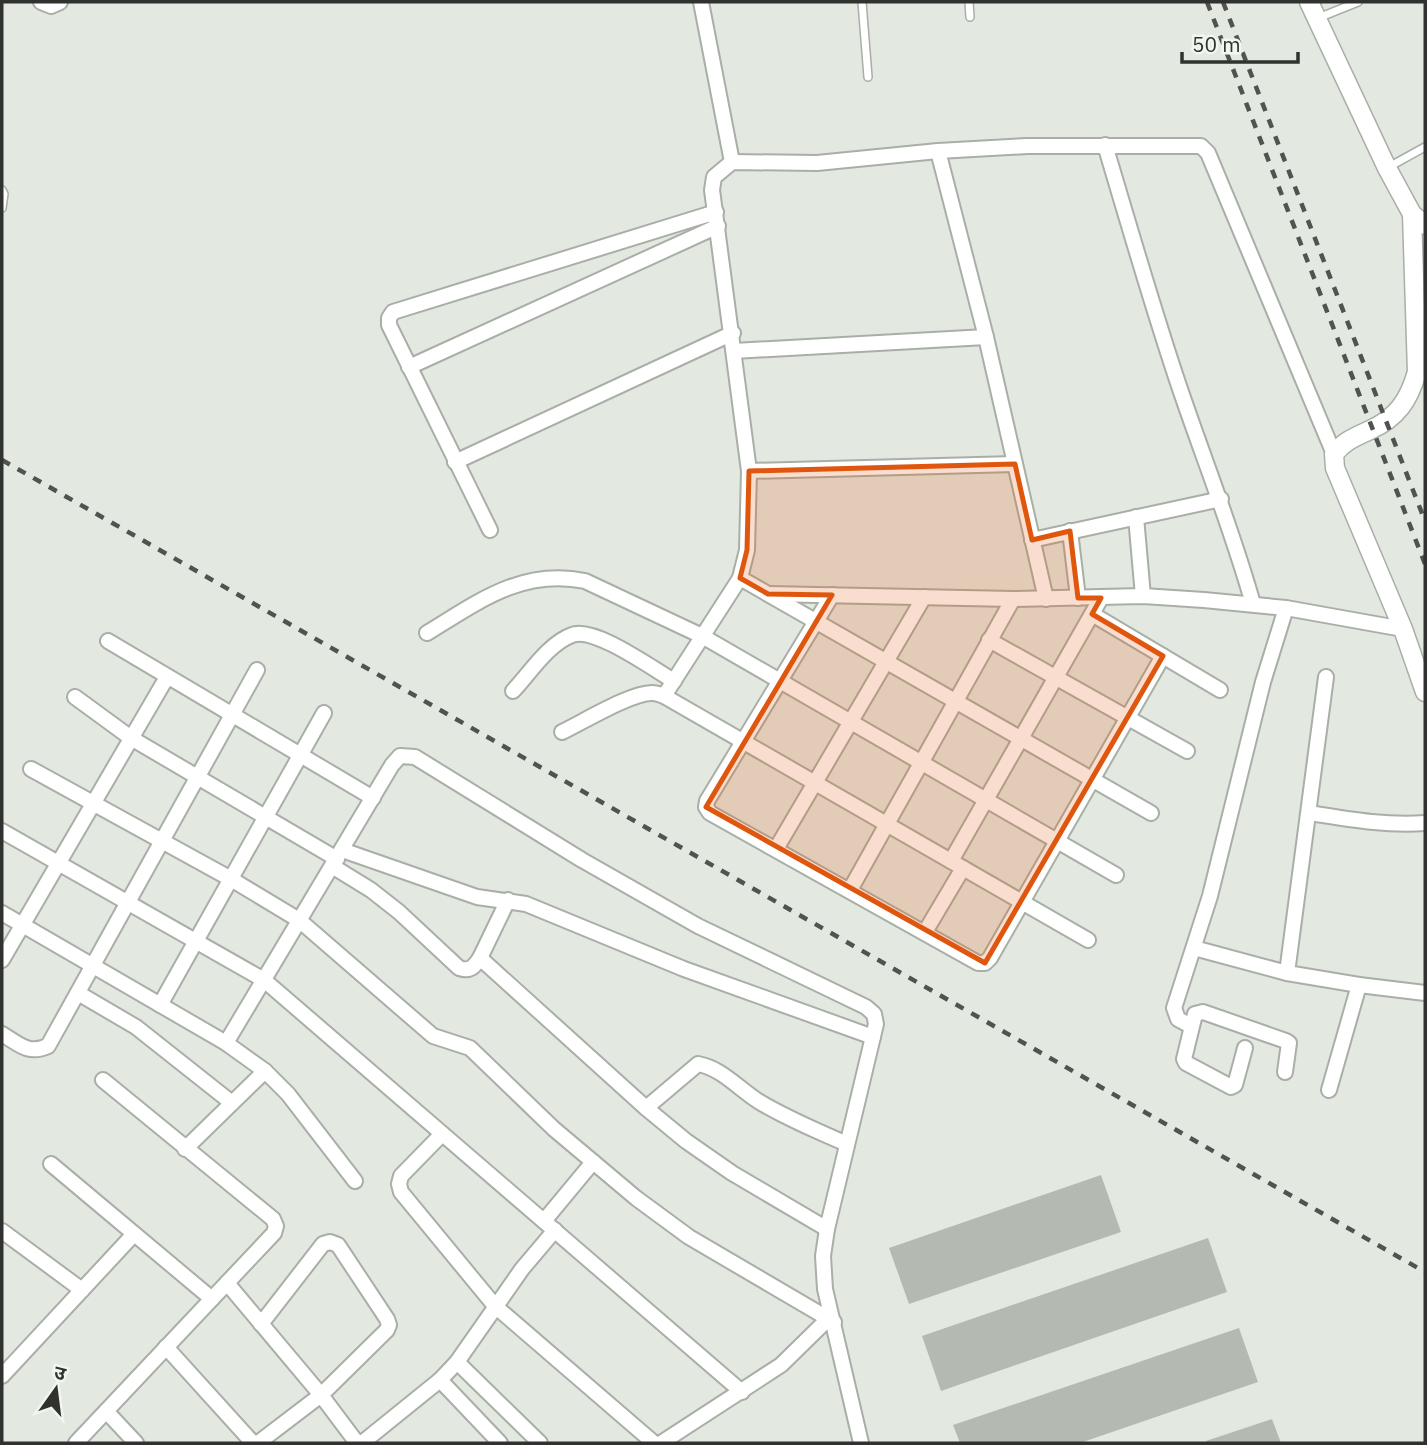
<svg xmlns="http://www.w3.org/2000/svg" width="1427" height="1445" viewBox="0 0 1427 1445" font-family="'IBM Plex Sans','Noto Sans Devanagari',sans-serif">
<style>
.building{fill:#b4bab2}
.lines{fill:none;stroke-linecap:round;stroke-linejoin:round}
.service-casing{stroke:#a8afa6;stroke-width:10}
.minor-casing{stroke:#a8afa6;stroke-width:18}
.tertiary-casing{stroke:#a8afa6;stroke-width:21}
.service{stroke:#fff;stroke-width:7}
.minor{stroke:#fff;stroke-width:14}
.tertiary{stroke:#fff;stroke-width:18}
.rail{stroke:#50534f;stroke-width:4.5;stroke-dasharray:9 9;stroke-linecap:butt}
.marked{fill:#df570e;fill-opacity:0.2;stroke:#df570e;stroke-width:5;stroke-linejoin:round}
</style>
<rect width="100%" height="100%" fill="#e3e9e1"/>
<g class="building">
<path d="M1101 1175 1121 1232 909 1304 889 1248Z"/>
<path d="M1208 1238 1227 1292 941 1391 922 1336Z"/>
<path d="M1239 1328 1258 1382 1080 1443H960L953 1425Z"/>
<path d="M1272 1419 1281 1443H1207L1206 1441Z"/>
</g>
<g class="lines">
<g class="service-casing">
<g id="service">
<path d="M862 2 868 77"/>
<path d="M969 2 970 17"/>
<path d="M1318 18 1358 2"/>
<path d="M1387 168 1425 147"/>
<path d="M2 190 4 194 2 208"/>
</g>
</g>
<g class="minor-casing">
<g id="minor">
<path d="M41 2 51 6 60 2"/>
<path d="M701 2 732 162"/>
<path d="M1105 145C1129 225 1152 306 1179 386 1204 460 1232 529 1253 604"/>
<path d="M938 151 986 337 1046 599"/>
<path d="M734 351 986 337"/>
<path d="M409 367 718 226"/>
<path d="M455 462 733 333"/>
<path d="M749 471 1015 464"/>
<path d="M1136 517 1143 596"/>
<path d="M490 530 389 325V318L393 312 716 212"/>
<path d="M1070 531 1078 598"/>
<path d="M1032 540 1221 499"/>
<path d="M740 578 1151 813"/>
<path d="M768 594 1013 599 1143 596 1204 600 1286 608 1403 629"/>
<path d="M832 595 707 801 706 807 710 813 978 963H985L990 958 1163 656"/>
<path d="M1092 614 1220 690"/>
<path d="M427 633C478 602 522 568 585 581L702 636 1116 875"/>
<path d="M989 640 1187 751"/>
<path d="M108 641 373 798"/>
<path d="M513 691C530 673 548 644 572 635 594 626 653 669 674 681"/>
<path d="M75 697 131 738 337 859"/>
<path d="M562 732C583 722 632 692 653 693 657 693 661 695 664 696"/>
<path d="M31 769 231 879 299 920 433 1036 470 1048 554 1129 636 1198 689 1237 834 1322"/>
<path d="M1309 813C1347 819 1386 826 1425 823"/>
<path d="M2 831 264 980 742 1392"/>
<path d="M776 849 924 597"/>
<path d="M342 850 477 897 526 904 684 969 873 1037"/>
<path d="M951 861 1101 598"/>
<path d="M332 866 371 890 399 912 459 968C470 972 474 967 480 958L646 1108 686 1141 732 1173 827 1229"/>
<path d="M850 890 1013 599"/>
<path d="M2 913 226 1043 265 1071 288 1094 355 1181"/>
<path d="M925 932 963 868"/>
<path d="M1088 940 664 696 740 578 747 550 749 471 712 190 714 177 732 162 817 163 938 151 1027 146H1201L1208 153 1334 454"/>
<path d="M1194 948 1287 973 1359 985 1425 993"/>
<path d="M480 958 508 900"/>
<path d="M2 960 167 677"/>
<path d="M1287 973 1326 677"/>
<path d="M78 993 136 1027 232 1103"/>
<path d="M160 1005 324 713"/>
<path d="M1191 1026 1178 1019 1174 1008 1210 896 1263 682 1286 608"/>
<path d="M2 1034C19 1044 28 1055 48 1046L257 670"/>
<path d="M226 1043 392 765 400 756 415 757 582 860 698 926 866 1007 874 1014 876 1024 827 1229 823 1256 825 1289 861 1443"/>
<path d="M1245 1048 1235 1085 1231 1087 1186 1063 1184 1059 1195 1014 1203 1012 1286 1041 1289 1043 1285 1072"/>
<path d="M1329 1090 1359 985"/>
<path d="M646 1108 698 1064C721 1068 738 1088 758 1101 786 1118 817 1131 847 1144"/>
<path d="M442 1134 401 1176 399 1184 401 1192 495 1306 654 1443"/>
<path d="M185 1149 265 1071"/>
<path d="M51 1164 212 1299"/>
<path d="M544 1221 593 1162"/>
<path d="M2 1231 82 1290"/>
<path d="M227 1283 321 1395 357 1443"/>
<path d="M166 1347 253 1443"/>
<path d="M457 1362 522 1269 555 1230"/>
<path d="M2 1376 134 1234"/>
<path d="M440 1380 500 1443"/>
<path d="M106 1411 136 1443"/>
<path d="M76 1443 274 1233 276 1226 273 1219 103 1080"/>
<path d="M258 1443 321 1395 387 1330 389 1325 387 1319 338 1245 330 1242 323 1244 261 1324"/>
<path d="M362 1443 440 1380 457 1362 540 1443"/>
<path d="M661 1443 781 1365 828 1319"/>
</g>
</g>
<g class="tertiary-casing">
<g id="tertiary">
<path d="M1309 2 1387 168 1412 214 1425 225"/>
<path d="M1412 214 1417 372C1409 400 1397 418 1370 430 1355 437 1344 441 1334 454L1335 468 1403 629 1425 692"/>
</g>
</g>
<use href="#service" class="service"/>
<use href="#minor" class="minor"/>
<use href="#tertiary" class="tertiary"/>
<g class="rail">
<path d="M1207 2 1425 564"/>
<path d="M1223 2 1425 521"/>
<path d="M2 460 1425 1272"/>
</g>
</g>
<path class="marked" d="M1015 464 1032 540 1070 531 1078 598H1101L1092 614 1163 656 985 963 706 807 832 595 768 594 740 578 747 550 749 471Z"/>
<rect width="1427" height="1445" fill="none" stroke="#2f322e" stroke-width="7"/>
<g transform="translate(56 1389) rotate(14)" stroke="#f0f7ee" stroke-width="5" paint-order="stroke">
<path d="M0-5L12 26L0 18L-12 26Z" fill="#2f322e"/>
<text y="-10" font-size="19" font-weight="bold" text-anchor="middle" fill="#2f322e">उ</text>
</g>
<path d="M1182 52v10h116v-10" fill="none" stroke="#2f322e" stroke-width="3.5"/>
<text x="1192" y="52" font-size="21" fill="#2f322e" stroke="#f0f7ee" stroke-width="5" paint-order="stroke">50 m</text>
</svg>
